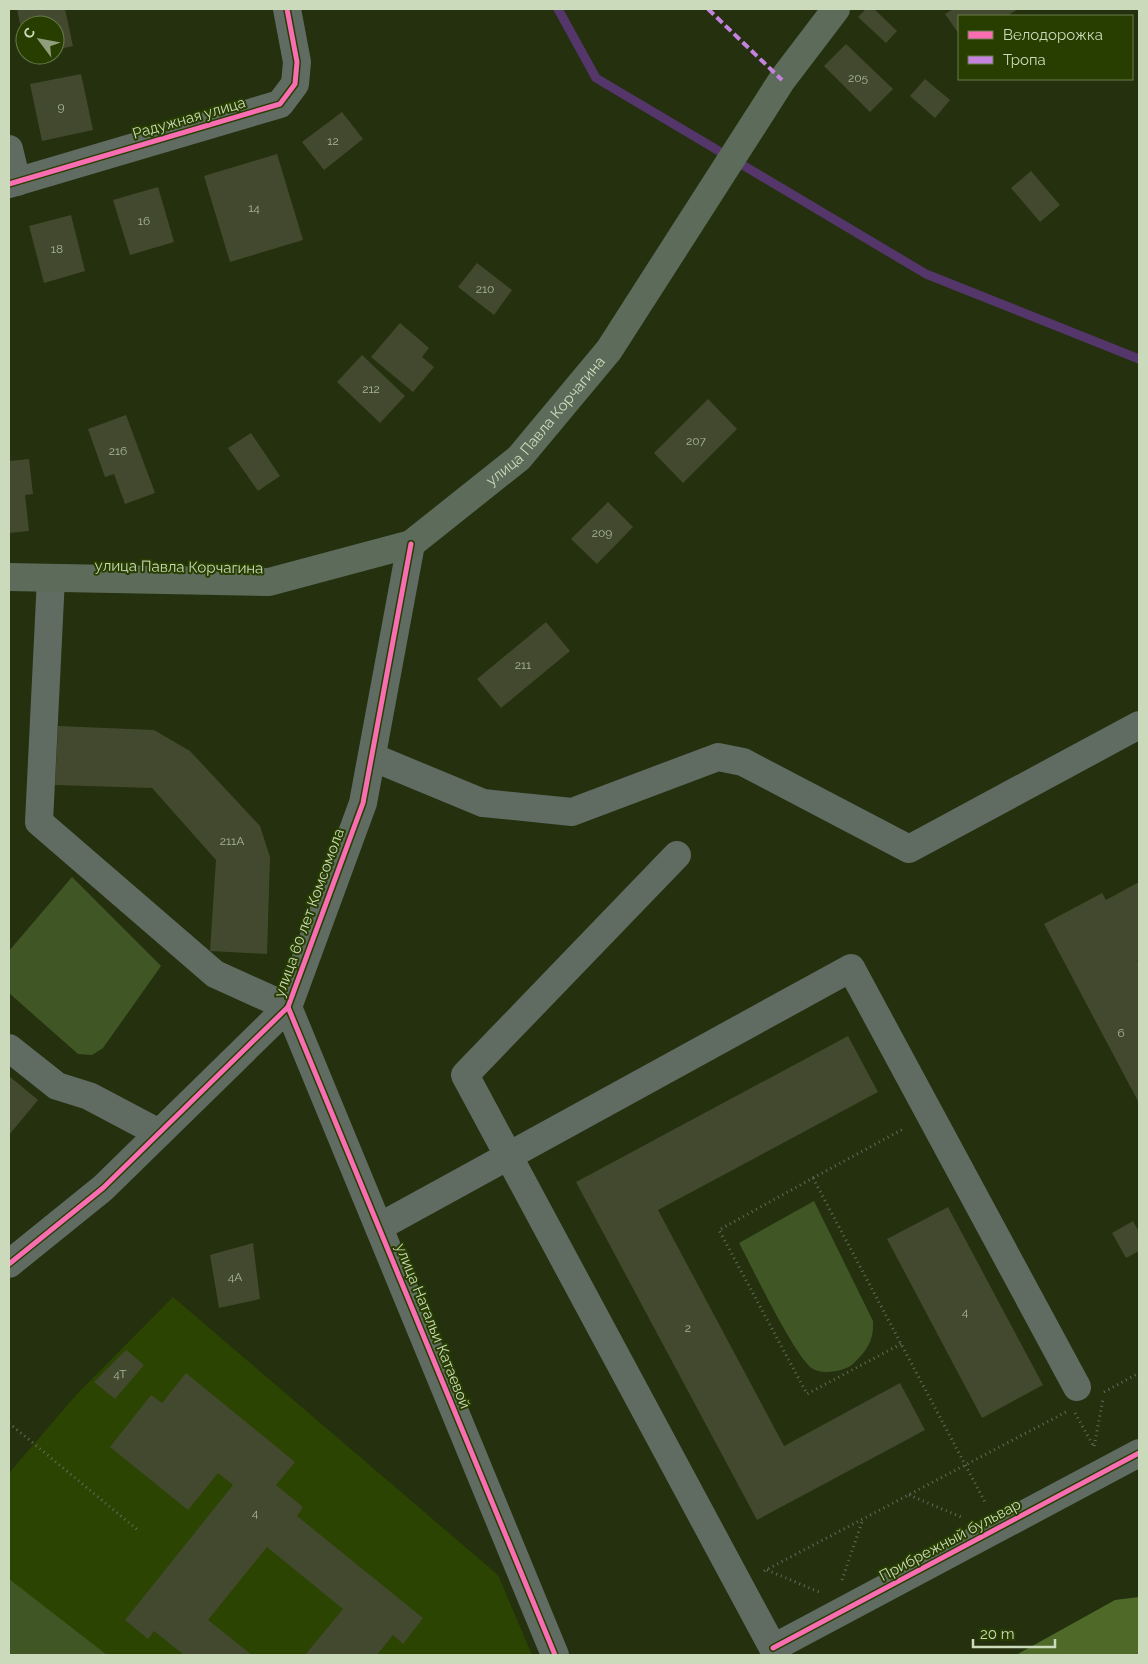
<svg xmlns="http://www.w3.org/2000/svg" width="1148" height="1664" viewBox="0 0 1148 1664" font-family="Raleway,sans-serif">
<style>
.built{fill:#2c4402}
.green{fill:#415625}
.forest{fill:#4e6928}
.lines{fill:none;stroke-linecap:round;stroke-linejoin:round}
.stream{stroke:#55366b;stroke-width:9}
.building{fill:#43492e}
.path{stroke:#616c5e;stroke-width:3;stroke-dasharray:1 4;stroke-linecap:butt}
.minor{stroke:#606c62;stroke-width:28}
.major{stroke:#5d6c5a;stroke-width:28}
.quiet{stroke:#c483df;stroke-width:4;stroke-dasharray:8 4;stroke-linecap:butt}
.cycleway-casing{stroke:#273e00;stroke-width:8}
.cycleway{stroke:#f96db3;stroke-width:5}
.labels{text-anchor:middle;dominant-baseline:central;stroke-width:4;stroke-linejoin:round;paint-order:stroke}
.number-label{font-size:12px;fill:#a9b698}
.street-label{font-size:15px;fill:#cbdabb;stroke:#273e00}
</style>
<rect width="100%" height="100%" fill="#24300e"/>
<path class="built" d="M173 1297 498 1575 532 1655H9V1473L77 1394Z"/>
<g class="green">
<path d="M72 877 161 966 103 1048 92 1055 78 1054 9 993V951Z"/>
<path d="M814 1201 873 1321C874 1341 867 1350 853 1364 845 1371 823 1375 813 1369 796 1360 751 1265 739 1243Z"/>
<path d="M9 1579 107 1655H9Z"/>
</g>
<path class="forest" d="M1139 1597V1655H1016L1115 1600Z"/>
<g class="lines">
<path class="stream" d="M558 9 596 78 926 274 1139 359"/>
</g>
<g class="building">
<path d="M17 9H65L73 46 55 50V25H25L24 43Z"/>
<path d="M866 9H874L897 31 886 43 858 17Z"/>
<path d="M953 9H1018L1007 16H959V34L945 14Z"/>
<path d="M846 44 893 89 870 112 824 66Z"/>
<path d="M81 74 93 130 42 141 30 84Z"/>
<path d="M925 79 950 100 935 118 910 96Z"/>
<path d="M342 112 363 139 324 170 302 142Z"/>
<path d="M277 154 303 240 230 262 204 176Z"/>
<path d="M1031 171 1060 205 1040 222 1011 188Z"/>
<path d="M158 187 174 242 130 255 113 200Z"/>
<path d="M71 215 85 271 44 283 29 226Z"/>
<path d="M477 263 512 290 494 315 458 287Z"/>
<path d="M400 323 429 348 422 357 434 367 413 392 371 357Z"/>
<path d="M362 355 405 396 380 423 337 382Z"/>
<path d="M708 399 737 429 683 483 654 453Z"/>
<path d="M126 415 155 493 125 504 114 474 105 477 88 429Z"/>
<path d="M251 433 280 476 258 491 228 448Z"/>
<path d="M29 459 33 494 25 495 29 531 9 533V461Z"/>
<path d="M608 502 633 527 597 564 571 539Z"/>
<path d="M546 622 570 651 501 708 477 679Z"/>
<path d="M58 726 154 730 190 751 260 826 270 857 267 954 210 951 216 860 152 788 55 785Z"/>
<path d="M1139 882V959L1137 960 1139 963V1103L1044 924 1102 893 1106 900Z"/>
<path d="M848 1036 878 1092 658 1210 784 1446 900 1383 925 1430 757 1520 576 1182Z"/>
<path d="M9 1076 38 1100 9 1135Z"/>
<path d="M948 1207 1043 1385 982 1418 887 1239Z"/>
<path d="M1133 1221 1139 1232V1251L1126 1258 1112 1233Z"/>
<path d="M253 1243 260 1299 219 1308 210 1255Z"/>
<path d="M126 1350 144 1365 115 1399 94 1382Z"/>
<path d="M186 1373 295 1462 276 1485 303 1507 297 1516 423 1618 403 1644 393 1635 377 1655H305L343 1609 267 1547 208 1620 252 1655H184L154 1631 148 1639 125 1620 233 1485 218 1473 188 1510 110 1447 151 1395 162 1403Z"/>
</g>
<g class="lines">
<g class="path">
<path d="M813 1178 905 1128"/>
<path d="M901 1344 807 1394 719 1230 813 1178 986 1504"/>
<path d="M1104 1392 1139 1373"/>
<path d="M1075 1413 1094 1447 1103 1399"/>
<path d="M9 1423 139 1531"/>
<path d="M909 1495 961 1517"/>
<path d="M767 1570 819 1592"/>
<path d="M764 1571 1066 1412"/>
<path d="M842 1580 863 1519"/>
</g>
<g class="minor">
<path d="M9 149 17 182"/>
<path d="M9 184 280 104 295 84 297 62 287 9"/>
<path d="M51 578 39 822 215 974 288 1007 555 1655"/>
<path d="M372 757 483 803 572 812 718 757 743 762 909 849 1139 725"/>
<path d="M677 855 465 1075 773 1648 1139 1453"/>
<path d="M9 1048 57 1086 89 1096 159 1133"/>
<path d="M379 1227 851 968 1077 1387"/>
<path d="M9 1264 103 1188 288 1007 363 803 411 544"/>
</g>
<path class="major" id="s1" d="M9 577 269 582 411 544 519 458 609 350 782 80 836 9"/>
<path class="quiet" d="M708 9 782 80"/>
<g class="cycleway-casing">
<g id="cycleway">
<path d="M9 184 280 104 295 84 297 62 287 9"/>
<path d="M288 1007 555 1655"/>
<path d="M9 1264 103 1188 288 1007 363 803 411 544"/>
<path d="M773 1648 1139 1453"/>
</g>
</g>
<use href="#cycleway" class="cycleway"/>
</g>
<g class="labels">
<g class="number-label">
<text x="858" y="78">205</text>
<text x="61" y="107">9</text>
<text x="333" y="141">12</text>
<text x="254" y="208">14</text>
<text x="144" y="221">16</text>
<text x="57" y="249">18</text>
<text x="485" y="289">210</text>
<text x="371" y="389">212</text>
<text x="696" y="441">207</text>
<text x="118" y="451">216</text>
<text x="602" y="533">209</text>
<text x="523" y="665">211</text>
<text x="232" y="841">211А</text>
<text x="1121" y="1033">6</text>
<text x="235" y="1277">4А</text>
<text x="965" y="1312">4</text>
<text x="688" y="1328">2</text>
<text x="120" y="1374">4Т</text>
<text x="255" y="1513">4</text>
</g>
<g class="street-label">
<text transform="translate(189 118) rotate(-16)">Радужная улица</text>
<text stroke="none"><textPath href="#s1" startOffset="590">улица Павла Корчагина</textPath></text>
<text transform="translate(179 567) rotate(1)">улица Павла Корчагина</text>
<text transform="translate(309 913) rotate(-70)">улица 60 лет Комсомола</text>
<text transform="translate(433 1326) rotate(68)">улица Натальи Катаевой</text>
<text transform="translate(950 1540) rotate(-28)">Прибрежный бульвар</text>
</g>
</g>
<rect width="1148" height="1664" fill="none" stroke="#cbdabb" stroke-width="20"/>
<rect x="958" y="15" width="175" height="65" fill="#273e00" stroke="#697c4b"/>
<rect x="968" y="31" width="25" height="8" fill="#f96db3" stroke="#697c4b"/>
<text x="1003" y="40" font-size="15" fill="#cbdabb">Велодорожка</text>
<rect x="968" y="56" width="25" height="8" fill="#c483df" stroke="#697c4b"/>
<text x="1003" y="65" font-size="15" fill="#cbdabb">Тропа</text>
<g transform="translate(40 40) rotate(302)"><circle r="24" fill="#273e00" stroke="#697c4b"/>
<path d="M0-4L9 19L0 12L-9 19Z" fill="#919e7e"/>
<text y="-8" font-size="14" font-weight="bold" text-anchor="middle" fill="#cbdabb">С</text>
</g>
<path d="M973 1639v8h82v-8" fill="none" stroke="#cbdabb" stroke-width="2.5"/>
<text x="980" y="1639" font-size="15" fill="#cbdabb" stroke="#273e00" stroke-width="4" paint-order="stroke">20 m</text>
</svg>
